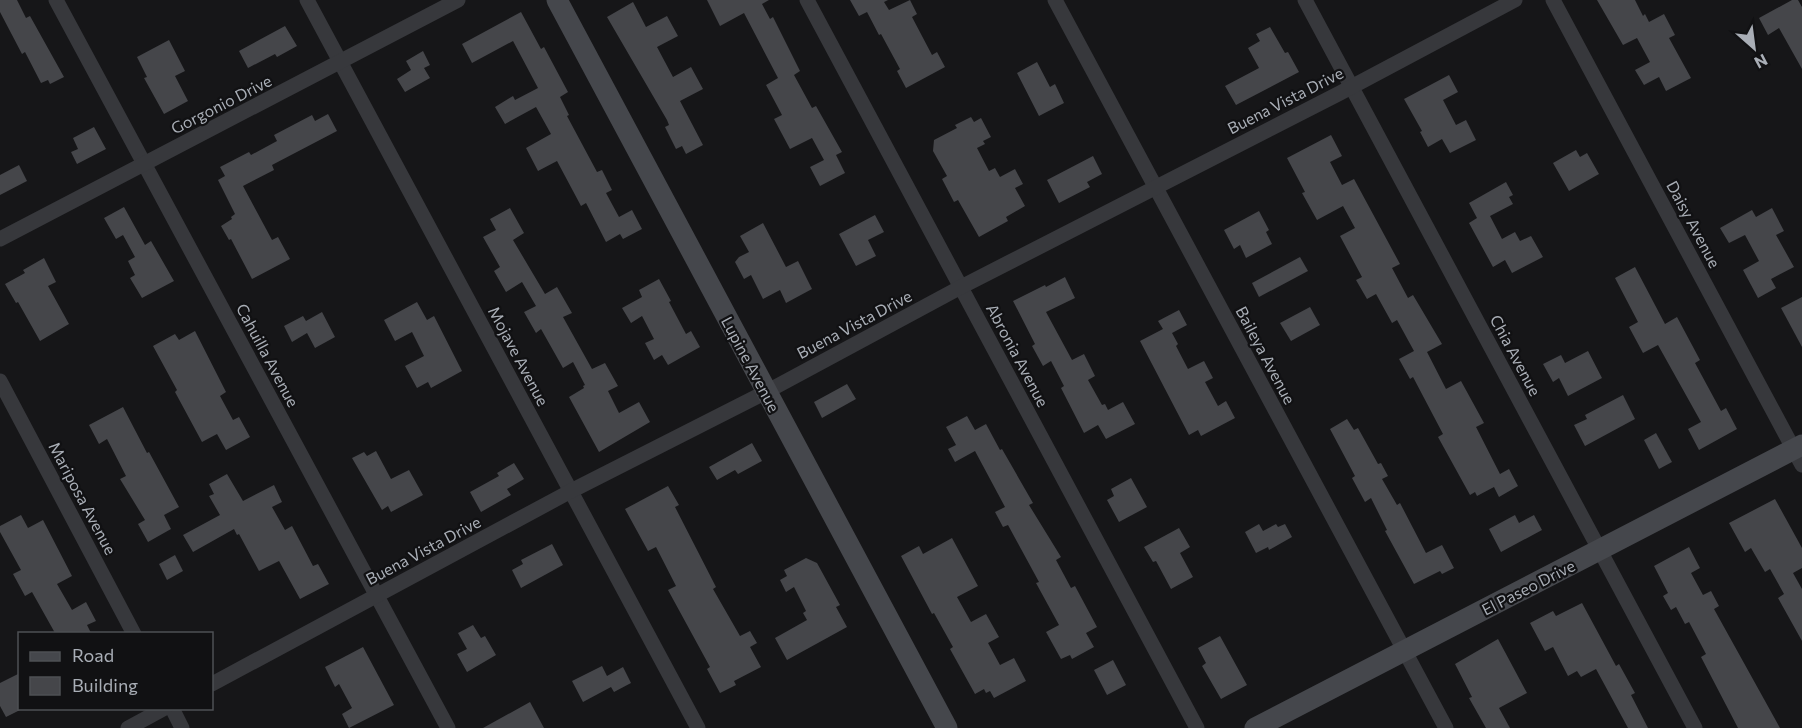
<svg xmlns="http://www.w3.org/2000/svg" width="1802" height="728" viewBox="0 0 1802 728" font-family="Commissioner,sans-serif">
<style>
.building{fill:#45464a}
.lines{fill:none;stroke-linecap:round;stroke-linejoin:round}
.street{stroke:#37383c;stroke-width:15}
.secondary{stroke:#45474c;stroke-width:21}
.labels{text-anchor:middle;dominant-baseline:central;stroke-width:4.5;stroke-linejoin:round;paint-order:stroke}
.street-label{font-size:16px;fill:#a9aeb6;stroke:#111113}
</style>
<rect width="100%" height="100%" fill="#161618"/>
<g class="building">
<path d="M0 0H17L26 18 30 16 64 77 50 84 48 80 41 83 25 52 22 54 0 12Z"/>
<path d="M707 0H769L762 4 770 19 773 17 800 71 794 75 812 108 816 106 842 152 836 155 845 173 820 186 810 167 824 160 812 138 790 149 774 119 782 115 766 85 778 78 744 13 720 26Z"/>
<path d="M850 0H888L884 2 889 10 910 0 917 14 912 17 932 55 937 52 945 67 906 88 897 71 900 69 881 34 879 35 867 12 859 16Z"/>
<path d="M1597 0H1635L1643 16 1645 14 1649 22 1664 14 1675 35 1669 38 1691 78 1666 91 1659 77 1644 85 1635 70 1650 62 1637 38 1623 45Z"/>
<path d="M1792 0H1798L1802 7V69L1779 28 1768 35 1759 18Z"/>
<path d="M633 2 646 27 667 16 678 36 657 47 673 77 691 67 703 89 680 101 703 145 686 154 682 146 676 149 665 127 669 125 667 120 607 17Z"/>
<path d="M521 12 541 49 544 47 568 92 560 97 569 115 567 116 597 172 602 170 612 190 606 193 619 217 632 210 642 229 623 239 620 234 606 242 586 203 581 206 557 161 538 171 526 148 551 134 536 107 505 124 495 107 513 96 515 100 538 88 513 41 472 63 462 44Z"/>
<path d="M285 26 297 46 277 57 275 54 248 68 239 51Z"/>
<path d="M1270 27 1285 53 1288 52 1299 72 1236 105 1225 86 1259 68 1248 48 1260 41 1256 34Z"/>
<path d="M169 40 185 71 175 76 188 101 164 114 144 78 147 77 137 57Z"/>
<path d="M423 51 430 65 424 68 430 78 405 92 397 79 411 70 406 61Z"/>
<path d="M1037 62 1050 87 1055 84 1064 103 1039 116 1017 73Z"/>
<path d="M1449 75 1458 92 1443 100 1456 125 1466 120 1476 140 1450 153 1442 139 1428 147 1420 132 1422 131 1404 99Z"/>
<path d="M328 114 337 131 272 165 274 170 243 186 272 240 278 237 290 259 252 279 231 239 229 240 221 226 232 219 231 217 235 214 218 180 225 176 220 167 249 152 251 155 277 141 274 135 312 115 315 121Z"/>
<path d="M971 117 974 122 981 118 991 137 983 141 985 144 977 148 989 171 995 168 1000 177 1015 169 1023 184 1015 188 1025 206 1006 217 1008 221 979 237 958 200 954 202 942 179 947 176 933 151 934 140 957 128 955 125Z"/>
<path d="M94 127 106 149 77 164 71 152 78 149 73 138Z"/>
<path d="M1331 135 1342 156 1330 162 1342 185 1354 179 1400 264 1392 268 1408 298 1413 295 1442 344 1427 352 1446 389 1461 381 1484 423 1476 427 1500 474 1509 469 1518 486 1499 497 1494 487 1477 496 1475 492 1470 495 1438 437 1443 434 1413 377 1410 379 1399 359 1414 351 1397 320 1392 323 1376 294 1367 299 1356 280 1362 277 1340 236 1355 228 1343 206 1317 220 1302 193 1305 192 1287 158Z"/>
<path d="M1576 150 1580 157 1587 153 1599 174 1569 191 1553 163Z"/>
<path d="M1093 156 1102 174 1087 182 1090 187 1059 203 1047 180Z"/>
<path d="M19 165 27 181 0 195V175Z"/>
<path d="M1506 182 1513 195 1509 197 1513 204 1490 216 1502 239 1515 232 1520 241 1531 236 1543 257 1512 273 1505 260 1493 267 1469 223 1477 218 1469 203Z"/>
<path d="M124 207 145 245 151 241 174 281 142 298 130 278 135 275 128 261 135 257 123 235 116 239 104 218Z"/>
<path d="M510 208 524 233 513 240 545 294 557 287 572 313 563 317 592 369 605 363 618 386 608 391 619 413 639 402 650 422 599 452 569 397 584 388 583 386 585 385 573 362 563 368 541 329 536 333 524 312 536 306 522 282 506 292 494 271 500 267 483 237 496 230 490 219Z"/>
<path d="M1772 208 1784 231 1776 235 1794 267 1771 279 1776 288 1758 298 1743 270 1759 261 1745 235 1729 243 1720 228 1752 210 1756 217Z"/>
<path d="M1259 211 1269 230 1266 232 1272 244 1246 258 1240 245 1234 249 1224 230Z"/>
<path d="M875 215 884 232 868 240 876 256 856 266 839 234Z"/>
<path d="M763 223 786 267 798 261 812 289 786 303 780 290 763 299 751 275 744 279 735 262 739 257 749 252 740 236Z"/>
<path d="M1300 257 1308 271 1259 297 1252 283Z"/>
<path d="M44 258 56 282 48 286 69 324 40 341 18 302 16 303 5 284 25 273 23 270Z"/>
<path d="M1635 267 1665 324 1677 317 1700 360 1695 363 1721 411 1726 408 1737 429 1699 450 1688 429 1701 422 1658 345 1643 353 1629 327 1638 322 1615 278Z"/>
<path d="M1065 277 1075 298 1046 312 1072 360 1084 354 1095 376 1088 380 1102 405 1105 404 1108 410 1123 402 1135 424 1106 439 1098 425 1084 433 1061 388 1064 386 1051 361 1043 366 1032 346 1035 344 1013 301 1045 285 1046 287Z"/>
<path d="M659 279 671 301 669 302 686 334 691 331 700 347 668 365 662 355 654 360 645 343 654 339 642 316 631 323 622 308 642 297 639 290Z"/>
<path d="M1802 297V347L1781 308Z"/>
<path d="M417 302 427 320 434 316 462 371 431 388 428 382 417 388 405 366 424 356 412 332 395 341 384 320Z"/>
<path d="M1310 307 1320 325 1291 341 1280 323Z"/>
<path d="M1179 310 1187 325 1172 333 1178 344 1176 346 1188 369 1204 361 1213 378 1205 382 1218 406 1226 401 1235 418 1201 436 1198 430 1189 435 1140 341 1163 329 1158 321Z"/>
<path d="M322 312 335 337 315 348 307 333 292 342 284 326 303 316 306 321Z"/>
<path d="M195 331 226 392 220 396 233 420 239 417 250 437 226 450 217 434 202 442 175 392 177 390 153 346 175 334 179 340Z"/>
<path d="M1588 351 1602 378 1568 396 1559 378 1553 382 1543 364 1561 355 1565 363Z"/>
<path d="M847 384 856 399 822 418 814 402Z"/>
<path d="M1623 395 1635 419 1585 446 1574 425 1587 419 1585 415Z"/>
<path d="M123 407 147 453 149 452 179 507 164 515 171 529 148 542 138 524 145 520 120 479 126 476 107 439 99 444 89 425Z"/>
<path d="M967 416 975 430 986 424 1000 450 1002 449 1033 503 1029 505 1061 557 1056 560 1071 588 1075 586 1097 627 1086 633 1094 647 1072 659 1070 655 1061 659 1046 632 1059 625 1036 583 1039 582 1008 525 1003 527 995 512 1005 507 975 451 955 462 948 449 956 445 946 427Z"/>
<path d="M1347 419 1354 430 1358 428 1378 464 1381 463 1388 476 1382 479 1397 505 1400 503 1426 553 1442 545 1454 568 1442 574 1440 571 1414 584 1385 531 1387 530 1371 498 1365 502 1352 478 1355 476 1330 429Z"/>
<path d="M1656 433 1672 462 1659 469 1644 440Z"/>
<path d="M752 443 762 461 738 474 735 470 717 480 709 467Z"/>
<path d="M376 451 391 479 409 470 423 495 391 512 388 506 382 510 352 458 364 452 367 456Z"/>
<path d="M514 463 524 479 507 489 511 495 481 512 470 492 499 476 497 473Z"/>
<path d="M227 474 243 501 274 485 282 502 272 507 285 530 292 526 313 566 318 564 329 584 300 599 279 561 259 571 239 534 237 535 234 529 193 552 183 535 220 515 209 496 214 494 209 484Z"/>
<path d="M1131 478 1147 507 1119 522 1107 500 1114 496 1111 489Z"/>
<path d="M668 486 679 505 675 507 716 587 713 589 740 636 750 631 757 643 750 647 761 667 734 681 736 685 720 693 707 669 710 667 668 590 676 586 656 547 648 551 625 509Z"/>
<path d="M1775 499 1802 548V568L1793 573 1802 589V641L1778 598 1784 594 1770 569 1765 572 1751 548 1745 552 1729 523Z"/>
<path d="M21 515 28 528 43 520 72 576 57 584 72 610 86 602 96 621 87 625 91 633H55L32 592 25 596 13 574 21 570 0 532V526Z"/>
<path d="M1515 515 1519 523 1534 515 1542 530 1501 552 1489 529Z"/>
<path d="M1259 524 1263 531 1276 524 1278 527 1285 524 1292 537 1269 550 1268 547 1256 553 1245 532Z"/>
<path d="M1179 528 1190 547 1180 553 1193 577 1171 589 1156 561 1153 562 1144 547Z"/>
<path d="M952 538 978 586 957 597 971 622 986 614 999 637 988 643 1000 665 1014 658 1026 681 994 698 990 691 986 693 984 689 975 694 950 649 953 647 934 613 932 614 901 556 919 546 923 554Z"/>
<path d="M552 544 563 565 521 588 512 570 523 564 521 560Z"/>
<path d="M1689 547 1700 568 1691 573 1703 595 1711 591 1719 606 1714 609 1780 728H1738L1701 657 1706 654 1689 622 1685 624 1676 607 1671 610 1663 596 1668 593 1654 566Z"/>
<path d="M175 555 183 571 167 580 159 564Z"/>
<path d="M806 558 817 563 840 605 836 607 847 627 787 660 775 638 807 620 803 613 806 611 794 587 786 592 780 580 787 576 784 570Z"/>
<path d="M1582 603 1616 666 1619 664 1635 693 1631 695 1648 728H1628L1596 669 1581 677 1577 671 1568 676 1553 647 1545 651 1530 623 1553 611 1556 616Z"/>
<path d="M473 625 481 638 485 636 496 655 467 672 457 654 467 649 458 633Z"/>
<path d="M1220 636 1247 685 1221 699 1202 666 1206 663 1198 648Z"/>
<path d="M1498 639 1527 693 1499 708 1510 728H1486L1469 698 1472 697 1455 664Z"/>
<path d="M363 647 394 705 349 728 342 714 352 708 339 684 335 687 325 667Z"/>
<path d="M1113 660 1126 685 1107 695 1094 670Z"/>
<path d="M602 666 607 676 623 667 631 683 614 692 611 687 583 702 572 681Z"/>
<path d="M20 673V710L6 717 0 706V683Z"/>
<path d="M530 702 544 728H483Z"/>
</g>
<g class="lines">
<g class="street">
<path d="M56 0 448 728"/>
<path d="M307 0 698 728"/>
<path d="M807 0 1197 728"/>
<path d="M1055 0 1446 728"/>
<path d="M1305 0 1695 728"/>
<path d="M1553 0 1802 465"/>
<path d="M0 239 458 0"/>
<path d="M0 381 134 634"/>
<path d="M212 684 571 491 766 392 961 287 1340 93 1515 0"/>
<path d="M172 708 182 728"/>
<path d="M128 728 165 708"/>
</g>
<g class="secondary">
<path d="M557 0 947 728"/>
<path d="M1255 728 1802 445"/>
</g>
</g>
<g class="labels">
<g class="street-label">
<text transform="translate(1285 100) rotate(-27)">Buena Vista Drive</text>
<text transform="translate(221 104) rotate(-27)">Gorgonio Drive</text>
<text transform="translate(1694 224) rotate(62)">Daisy Avenue</text>
<text transform="translate(854 324) rotate(-28)">Buena Vista Drive</text>
<text transform="translate(268 355) rotate(62)">Cahuilla Avenue</text>
<text transform="translate(1018 355) rotate(62)">Abronia Avenue</text>
<text transform="translate(1266 355) rotate(62)">Baileya Avenue</text>
<text transform="translate(1516 355) rotate(62)">Chia Avenue</text>
<text transform="translate(519 356) rotate(62)">Mojave Avenue</text>
<text transform="translate(751 364) rotate(62)">Lupine Avenue</text>
<text transform="translate(83 498) rotate(62)">Mariposa Avenue</text>
<text transform="translate(423 550) rotate(-28)">Buena Vista Drive</text>
<text transform="translate(1528 587) rotate(-27)">El Paseo Drive</text>
</g>
</g>
<rect x="18" y="632" width="195" height="78" fill="#111113" stroke="#4e5054" stroke-width="1.5"/>
<rect x="30" y="652" width="30" height="9" fill="#45474c" stroke="#4e5054" stroke-width="1.5"/>
<text x="72" y="662" font-size="18" fill="#a9aeb6">Road</text>
<rect x="30" y="677" width="30" height="18" fill="#45464a" stroke="#4e5054" stroke-width="1.5"/>
<text x="72" y="692" font-size="18" fill="#a9aeb6">Building</text>
<g transform="translate(1754 48) rotate(152)" stroke="#111113" stroke-width="4.5" paint-order="stroke">
<path d="M0-4.5L10 22L0 15L-10 22Z" fill="#a9aeb6"/>
<text y="-9" font-size="16" font-weight="bold" text-anchor="middle" fill="#a9aeb6">N</text>
</g>
</svg>
